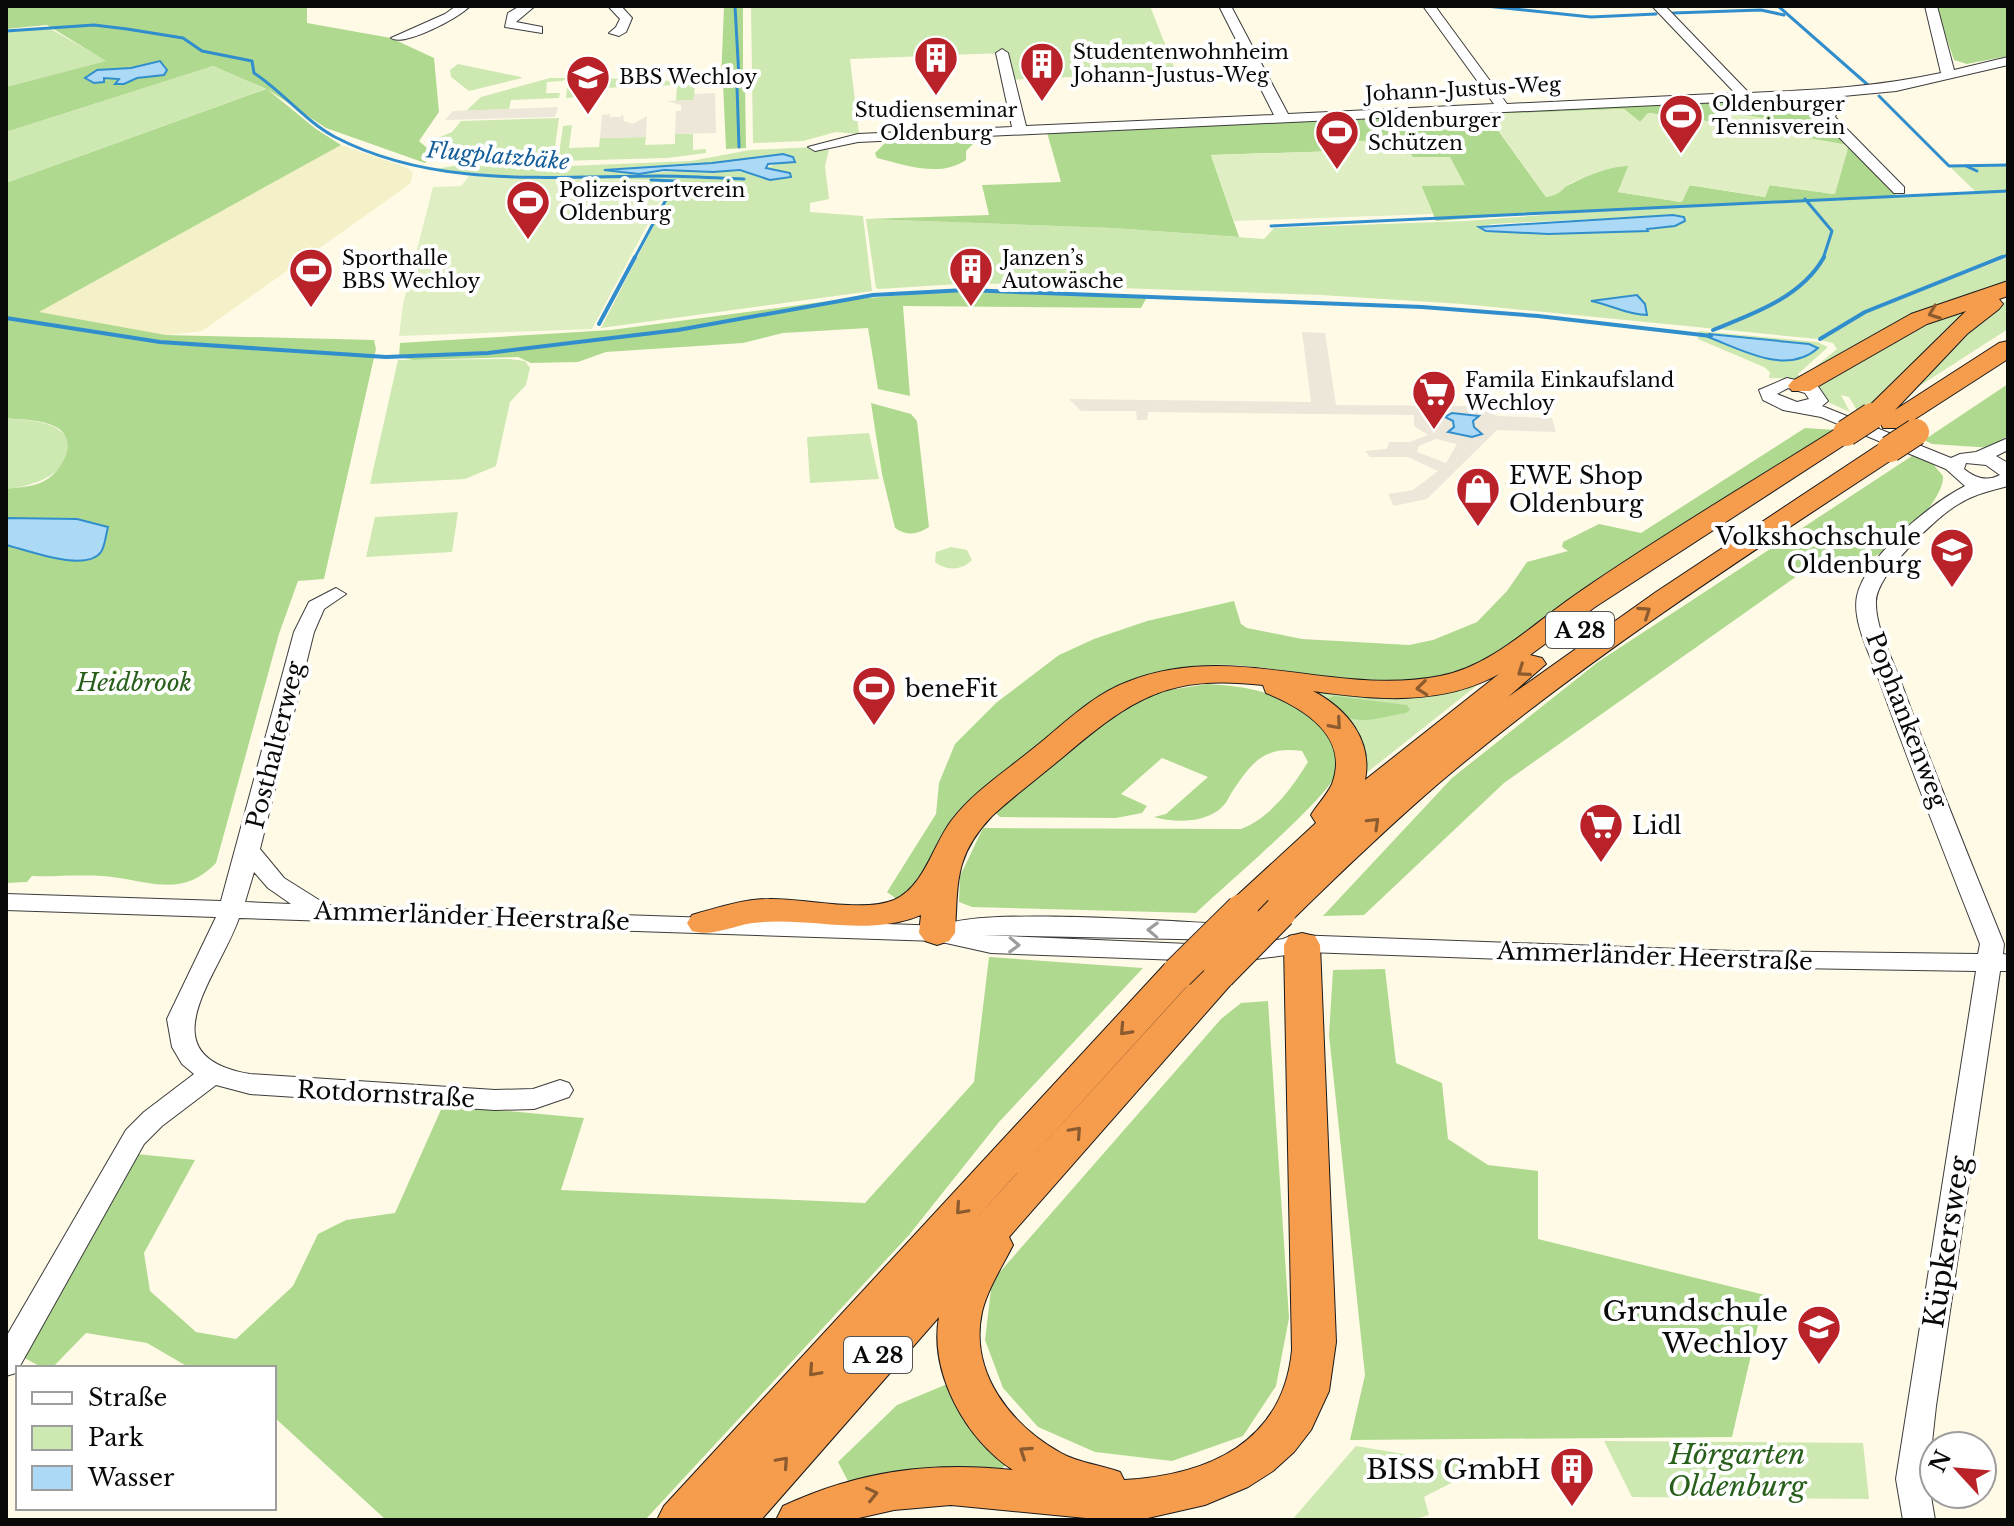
<svg xmlns="http://www.w3.org/2000/svg" width="2014" height="1526" viewBox="0 0 2014 1526" font-family="'Libre Baskerville',serif">
<style>
.farmland{fill:#f4f0c7}
.green{fill:#cde8b1;fill-rule:evenodd}
.forest{fill:#b0d990}
.pitch{fill:#dfefc3}
.plaza{fill:#ece7d8;fill-rule:evenodd}
.water{fill:#abd9f6;stroke:#318ecd;stroke-width:2}
.lines{fill:none;stroke-linecap:round;stroke-linejoin:round}
.stream-far1{stroke:#318ecd;stroke-width:3}
.stream{stroke:#318ecd;stroke-width:4}
.minor-casing{stroke:#3c3c3c;stroke-width:2}
.highway-casing{stroke:#1a1a1a;stroke-width:2}
.minor{fill:#fff;fill-rule:evenodd}
.highway{fill:#f69c4d;fill-rule:evenodd}
.highway-bridge-far1-casing{stroke:#1a1a1a;stroke-width:28;stroke-linecap:butt}
.highway-bridge-casing{stroke:#1a1a1a;stroke-width:34;stroke-linecap:butt}
.highway-bridge-far1{stroke:#f69c4d;stroke-width:26}
.highway-bridge{stroke:#f69c4d;stroke-width:32}
.oneway{stroke:#8b5a2e}
.oneway2{stroke:#9d9d9d}
.labels{text-anchor:middle;dominant-baseline:central;stroke-width:8;stroke-linejoin:round;paint-order:stroke}
.far-poi-label{font-size:20px;fill:#090909;stroke:#fff;text-anchor:start}
.far-street-label{font-size:20px;fill:#090909;stroke:#fff}
.far-water-label{font-size:22px;font-style:italic;fill:#145e9a;stroke:#fff}
.shield{fill:#fff;stroke:#535353;stroke-width:2}
.shield-label{font-size:22px;font-weight:bold;fill:#090909}
.poi-label{font-size:24px;fill:#090909;stroke:#fff;text-anchor:start}
.park-label{font-size:24px;font-style:italic;fill:#28601b;stroke:#fff}
.street-label{font-size:24px;fill:#090909;stroke:#fff}
.near-street-label{font-size:28px;fill:#090909;stroke:#fff}
.near-poi-label{font-size:28px;fill:#090909;stroke:#fff;text-anchor:end}
.near-park-label{font-size:28px;font-style:italic;fill:#28601b;stroke:#fff}
</style>
<rect width="100%" height="100%" fill="#fffae6"/>
<path class="farmland" d="M341 145 408 168 413 173 410 184 202 331 166 335 38 312Z"/>
<g class="green">
<path d="M751 6H1150L1176 72 1008 80 1002 53 850 59 859 134 836 132 803 141 753 143Z"/>
<path d="M49 28 107 61 6 87V32Z"/>
<path d="M458 64 521 77 522 78 469 91 451 77 450 70Z"/>
<path d="M213 66 265 89 6 183V132Z"/>
<path d="M574 77 695 82 694 100 676 101 677 85 578 89 576 97 566 98 568 81Z"/>
<path d="M550 78H568L562 81 547 82 546 93H560L559 98 511 100 509 109 466 111 481 97Z"/>
<path d="M559 118 553 161 531 162C523 157 520 151 510 150 483 146 459 170 438 144L440 137 452 132 461 121Z"/>
<path d="M572 125 569 148 599 147 600 138 646 137 645 145 675 144V134H693V150L706 149V153L667 158 558 161 563 126Z"/>
<path d="M815 147 829 150 825 166 829 199 810 203V212L863 216 872 291 601 328 677 180 531 179 439 172 437 169 458 165 520 168 691 161 750 150ZM783 154 780 163 765 168 790 173 694 170 639 174 613 169 712 163Z"/>
<path d="M2008 165V254L1864 312 1817 339 1462 304 1321 295 974 283 879 289 876 288 866 219 1112 228 1264 239 1274 228 1465 221 1692 204 1976 192 1949 166ZM1673 215 1647 231 1548 234 1486 231 1480 227 1492 224Z"/>
<path d="M2008 257V282L1808 373 1837 349 1833 343 1820 340 1866 313Z"/>
<path d="M2008 300V329L1907 394 1989 310Z"/>
<path d="M1980 301C1935 334 1905 382 1858 412L1849 397 1841 395 1850 412 1830 403 1812 384 1903 331Z"/>
<path d="M1699 331 1817 342 1828 347 1798 374 1801 379 1769 378 1770 372 1764 367 1698 339ZM1709 334 1809 344 1817 347 1767 358 1709 338Z"/>
<path d="M509 359 525 361 530 368 526 385 510 402 496 466 465 479 370 484 398 360Z"/>
<path d="M6 418C28 421 51 419 67 437 74 474 35 486 6 489Z"/>
<path d="M869 433 879 479 810 483 807 437Z"/>
<path d="M458 512 452 552 366 557 375 517Z"/>
<path d="M951 547 967 550 972 560C961 571 946 571 935 562L936 552Z"/>
<path d="M1490 675 1360 778 1283 681Z"/>
<path d="M1604 1441 1863 1443 1869 1499 1632 1497Z"/>
<path d="M1356 1446 1482 1467 1424 1497 1429 1515 1412 1520H1292Z"/>
</g>
<g class="forest">
<path d="M6 6H307V23L391 38 434 58 439 112 419 141 435 155 425 163 326 128 267 89 316 129 341 145 39 312 166 335 374 340 376 349 324 579 298 581 279 634 216 863C185 895 158 884 119 878 91 873 60 877 32 876L27 882 6 883V545L67 561 77 519 6 518V489C20 487 37 487 49 478 65 466 78 439 56 427 41 419 22 420 6 418V183L266 89 213 66 6 132V87L106 61 47 25 6 29Z"/>
<path d="M724 6H743V80H721Z"/>
<path d="M1936 6H2008V56L1967 64 1954 60Z"/>
<path d="M723 83 745 84 746 148 726 149Z"/>
<path d="M1832 92 1822 118 1897 196 1558 212 1436 221 1421 185 1465 184 1413 157 1336 142 1340 151 1211 155 1239 237 1112 228 866 219 989 215 982 185 1061 182 1046 129 1482 108 1546 197C1571 184 1602 165 1629 166L1618 192 1681 202 1689 185 1765 197 1769 185 1834 194 1780 133 1783 121 1714 122 1649 113 1640 122 1624 109 1508 114 1501 111Z"/>
<path d="M964 137 974 143 966 151V160C940 178 905 165 877 158L875 153 886 142 896 139Z"/>
<path d="M961 290 1147 297 1141 308 903 306 910 396 878 389 868 328 783 333 743 343 606 352 578 362 531 363 518 357 413 360 399 357 400 343 611 330 822 302Z"/>
<path d="M2008 384V435L1992 448 1932 444 1924 440Z"/>
<path d="M871 403 911 414 917 421 929 527C917 535 907 536 895 528L882 474Z"/>
<path d="M1805 428 1837 430 1471 669C1441 677 1412 683 1380 682 1282 679 1219 642 1121 687L902 903 887 892 936 814 939 783 955 744 996 703 1059 655 1094 639 1147 621 1234 601 1241 624 1247 628 1302 639 1409 645 1433 640 1477 622 1507 591 1527 562 1568 551 1562 547 1563 542 1599 524 1641 533Z"/>
<path d="M1915 454 1932 463 1943 476C1945 500 1893 550 1871 558 1856 564 1837 556 1821 559L1504 783 1364 915 1323 916 1452 778 1598 662Z"/>
<path d="M1208 684C1251 687 1275 691 1310 717 1328 730 1342 752 1335 775 1328 798 1221 889 1196 913L972 907 959 902 960 876 983 828 1241 829C1270 818 1292 788 1308 762L1302 751C1264 746 1252 762 1232 792 1229 797 1226 804 1221 808 1205 823 1174 823 1154 817L1166 814 1208 777 1162 758 1121 794 1147 806 1142 813 1116 818 1000 817 995 812 1040 771 1143 694Z"/>
<path d="M1335 696 1407 705 1410 710 1406 713C1373 718 1349 732 1328 698Z"/>
<path d="M989 957 1143 968 999 1122 909 1235 645 1520H386L274 1417V1368H190L147 1343 86 1333 52 1368H43L19 1355 137 1154 195 1160 144 1253 150 1291 196 1332 236 1339 293 1286 318 1234 346 1220 395 1213 443 1105 584 1118 561 1190 865 1203 974 1082Z"/>
<path d="M1385 969 1396 1063 1442 1083 1448 1139 1488 1165 1538 1171V1239L1765 1295 1732 1437 1350 1440 1365 1375 1329 1035 1333 970Z"/>
<path d="M1268 1001 1289 1318 1276 1386 1243 1436 1172 1461 1095 1452 1038 1427 1003 1388 985 1340 992 1281 1221 1019 1241 1003Z"/>
<path d="M952 1382 1011 1459 998 1473 849 1483 838 1462 897 1405Z"/>
</g>
<g class="pitch">
<path d="M1624 109 1640 122 1648 113 1714 122 1720 111 1784 121 1780 133 1849 145 1835 194 1770 185 1765 197 1690 185 1682 202 1618 192 1628 166C1615 165 1586 176 1573 182 1561 187 1565 194 1546 197L1487 114Z"/>
<path d="M1400 139 1413 157H1450L1465 185 1421 186 1433 214 1234 221 1211 155 1339 151 1335 142Z"/>
<path d="M469 176 670 182 592 329 399 336 403 304 433 187 461 186Z"/>
</g>
<g class="plaza">
<path d="M715 93 716 133 675 134 676 111H681V105L667 101 693 100 694 94Z"/>
<path d="M558 107 555 117 445 120 453 111Z"/>
<path d="M610 114V117H620L623 114 624 121 633 124 647 116 646 137 600 138 602 115Z"/>
<path d="M1302 332 1325 333 1336 405 1475 406 1497 416 1552 418 1556 432 1497 430 1427 499 1394 506 1388 494 1413 490 1438 471 1408 457H1370L1365 451 1387 449 1389 442H1410L1428 435 1414 426V415L1148 412 1147 420H1137L1136 411H1081L1069 399 1311 402ZM1436 439 1457 444 1446 463 1417 452 1419 446Z"/>
</g>
<g class="water">
<path d="M160 61 167 70 164 75 137 78 124 84H115L119 79 104 78V82L94 83 85 78 97 70 131 68Z"/>
<path d="M783 154 793 157 795 162 768 164 766 168 790 173 791 177 770 180 740 170 713 172 664 170 639 174 604 170 712 163Z"/>
<path d="M1673 215 1684 217 1685 221 1675 226 1647 229 1648 231 1548 234 1486 231 1479 227Z"/>
<path d="M1637 295 1645 304 1647 315C1627 315 1612 305 1591 301Z"/>
<path d="M1709 334 1809 344 1818 348C1787 376 1742 350 1708 337Z"/>
<path d="M1452 413 1479 416 1473 421 1474 427 1482 434 1472 437 1448 432 1454 427 1453 421 1445 417Z"/>
<path d="M6 518 77 519 108 527C106 534 105 546 101 552 86 573 27 550 6 545Z"/>
</g>
<g class="lines">
<g class="stream-far1">
<path d="M735 6 739 78"/>
<path d="M1486 6 1591 17 1656 14"/>
<path d="M1778 6 1868 85"/>
<path d="M1673 13 1761 10 1784 15"/>
<path d="M6 31 94 25 127 29 183 38 202 51 252 61 254 73C283 92 305 121 335 137 435 189 550 176 659 176 687 176 716 178 744 179"/>
<path d="M737 86 739 147"/>
<path d="M1879 96 1949 166 2008 165"/>
<path d="M1966 166 1977 171"/>
<path d="M1805 199 1832 231 1823 259"/>
<path d="M1271 226 2008 191"/>
<path d="M634 259 676 181 651 180"/>
<path d="M1997 259 2008 255"/>
</g>
<g class="stream">
<path d="M6 318 160 342 386 357 488 353 678 330 873 295 965 290 1422 307 1538 316 1711 336"/>
<path d="M599 324 635 257"/>
<path d="M1713 330C1753 314 1802 297 1824 257"/>
<path d="M1820 339 1865 312 2002 257"/>
</g>
<g class="minor-casing">
<g id="minor">
<path d="M456 6H470C459 18 404 47 391 38L445 14Z"/>
<path d="M520 6H535L516 22 542 27V33L505 27 508 13Z"/>
<path d="M608 6H621L632 18 626 32 619 36 609 33 616 27 620 19Z"/>
<path d="M1219 6H1231L1288 114 1494 104 1423 6H1435L1507 104 1735 93 1652 6H1665L1749 93C1814 90 1877 87 1941 73L1925 6H1937L1954 70 2008 57V65L1896 91 1843 96 1835 117 1904 187V193H1894L1823 121 1821 118 1829 97 858 142 815 151 808 147 858 134 1012 127 996 53 1002 49 1008 53 1026 126 1274 115Z"/>
<path d="M1787 378 1817 385 1828 401 1822 406 1951 458 1960 454 1976 452 2008 438V450L1996 456 2008 463V486C1990 491 1974 494 1957 505 1935 518 1877 574 1876 601 1875 627 1892 658 1901 682 1933 770 1969 857 2004 944L2003 954 2008 955V971H2000L1936 1406 1928 1479 1935 1520H1903L1896 1479 1976 971 1735 967 1307 952 1235 962 991 953 937 941 239 918C219 976 144 1056 250 1074L495 1090 533 1089 560 1080 569 1083 573 1090 569 1097 534 1109 495 1110 250 1094 216 1085 162 1126 144 1144 16 1373 6 1376V1337L126 1130 144 1112 194 1074 182 1064 172 1047 167 1019 216 917 6 910V894L221 901 294 632 309 602 336 588 346 594 324 609 314 632 260 849 284 878 327 905 944 926C973 907 1179 922 1227 924L1236 926 1239 932 1236 938 1227 940 982 935 1235 946 1283 939 1293 935 1735 951 1978 954 1980 944C1945 855 1910 767 1878 677 1870 654 1852 621 1857 596 1866 556 1930 504 1965 486L1946 469 1821 417 1783 410 1763 400 1759 390ZM1788 388 1805 393 1809 399 1797 402 1777 394ZM1966 463 1986 465 2000 475C1987 482 1975 478 1964 469ZM254 872 268 888 291 904 245 902Z"/>
</g>
</g>
<g class="highway-casing">
<g id="highway">
<path d="M2008 281V296L1999 299 2003 304 1999 309 1967 334 1895 410 1999 343 2008 341V359L1901 428H1883L1880 422 1863 421 1859 416 1966 311 1927 324 1810 391H1792L1788 386 1792 381 1911 314Z"/>
<path d="M1846 425 1855 428 1859 433 1855 438 1595 607 1530 655 1542 658 1546 664 1508 697 1656 592 1881 443H1899L1903 449 1899 455C1742 558 1583 661 1439 783 1388 827 1340 873 1292 920L1280 924 1268 920 1263 912 1265 908C1253 919 1246 923 1230 918L1225 910 1230 902 1316 823 1311 815C1317 805 1327 795 1332 784 1350 736 1303 708 1266 693L1263 685C1169 674 1132 698 1063 757 1039 777 1015 795 992 816 954 856 958 882 955 933L949 941 937 945 925 941 919 933 921 915C866 938 810 916 753 923 732 926 712 937 692 931L687 923 692 915C717 908 743 899 769 899 804 898 862 913 894 900 924 887 933 845 951 821 972 793 1003 773 1030 751 1061 727 1090 696 1127 682 1233 640 1334 697 1440 676 1491 667 1534 623 1575 595 1660 536 1750 483 1837 428ZM1499 674 1365 780C1373 740 1347 709 1313 691 1375 700 1442 706 1499 674Z"/>
<path d="M1302 933 1315 936 1320 945 1336 1342 1329 1391 1311 1430 1294 1452 1273 1471 1248 1487 1205 1505 1148 1518 1096 1519 951 1505 894 1510 850 1520H776L783 1506C858 1471 931 1461 1013 1470 966 1440 929 1373 939 1317L761 1520H657L664 1506 1165 964 1178 961 1191 964 1196 973 1191 982 969 1226 1207 964 1220 961 1233 964 1238 973 1233 982 1009 1237 1013 1245C1002 1267 988 1288 982 1312 969 1373 1011 1425 1061 1453 1079 1463 1101 1465 1120 1472L1124 1480C1208 1475 1283 1443 1292 1350L1284 945 1289 936Z"/>
</g>
</g>
<use href="#minor" class="minor"/>
<use href="#highway" class="highway"/>
<g class="highway-bridge-far1-casing">
<g id="highway-bridge-far1">
<path d="M1846 433 1872 416"/>
<path d="M1890 449 1916 432"/>
</g>
</g>
<g class="highway-bridge-casing">
<g id="highway-bridge">
<path d="M1178 973 1242 910"/>
<path d="M1220 973 1280 912"/>
</g>
</g>
<use href="#highway-bridge-far1" class="highway-bridge-far1"/>
<use href="#highway-bridge" class="highway-bridge"/>
</g>
<defs><path id="oneway-chevron" d="M-2-3.5L2.5 0L-2 3.5" fill="none" stroke-width="1.6" stroke-linecap="round" stroke-linejoin="round" transform="scale(2)"/></defs>
<g class="oneway">
<use href="#oneway-chevron" transform="translate(1934 313) rotate(159)"/>
<use href="#oneway-chevron" transform="translate(1645 612) rotate(-34)"/>
<use href="#oneway-chevron" transform="translate(1523 671) rotate(145)"/>
<use href="#oneway-chevron" transform="translate(1422 688) rotate(174)"/>
<use href="#oneway-chevron" transform="translate(1336 724) rotate(49)"/>
<use href="#oneway-chevron" transform="translate(1374 823) rotate(-44)"/>
<use href="#oneway-chevron" transform="translate(1125 1030) rotate(133)"/>
<use href="#oneway-chevron" transform="translate(1076 1132) rotate(-48)"/>
<use href="#oneway-chevron" transform="translate(961 1209) rotate(132)"/>
<use href="#oneway-chevron" transform="translate(814 1371) rotate(132)"/>
<use href="#oneway-chevron" transform="translate(1025 1452) rotate(-146)"/>
<use href="#oneway-chevron" transform="translate(783 1462) rotate(-48)"/>
<use href="#oneway-chevron" transform="translate(872 1494) rotate(-13)"/>
</g>
<g class="oneway2">
<use href="#oneway-chevron" transform="translate(1153 930) rotate(-178)"/>
<use href="#oneway-chevron" transform="translate(1014 945) rotate(2)"/>
</g>
<defs>
<g id="building-pin" transform="scale(2.3)"><path d="M0 17L-7.5 6A9.5 9.5 0 1 1 7.5 6Z" fill="#b92228" stroke="#fff"/><path d="M-4-6H4V6H1V3H-1V6H-4ZM-2.5-4.3h1.7v1.8h-1.7ZM.8-4.3h1.7v1.8H.8ZM-2.5-1h1.7V.8h-1.7ZM.8-1h1.7V.8H.8Z" fill="#fff"/></g>
<g id="university-pin" transform="scale(2.3)"><path d="M0 17L-7.5 6A9.5 9.5 0 1 1 7.5 6Z" fill="#b92228" stroke="#fff"/><path d="M0-5L7-2L0 1L-7-2ZM-4 1L0 2.5L4 1V4Q0 6-4 4Z" fill="#fff"/></g>
<g id="stadium-pin" transform="scale(2.3)"><path d="M0 17L-7.5 6A9.5 9.5 0 1 1 7.5 6Z" fill="#b92228" stroke="#fff"/><path d="M0-5a6.5 5 0 1 0 0 10a6.5 5 0 1 0 0-10ZM-3.5-1.8h7v3.6h-7Z" fill="#fff"/></g>
<g id="supermarket-pin" transform="scale(2.3)"><path d="M0 17L-7.5 6A9.5 9.5 0 1 1 7.5 6Z" fill="#b92228" stroke="#fff"/><path d="M-6-5.5h2.5l.6 2H6L4.5 2H-2.5L-4.4-4H-6ZM-1.5 3.2a1.3 1.3 0 1 0 .1 0ZM3 3.2a1.3 1.3 0 1 0 .1 0Z" fill="#fff"/></g>
<g id="shop-pin" transform="scale(2.3)"><path d="M0 17L-7.5 6A9.5 9.5 0 1 1 7.5 6Z" fill="#b92228" stroke="#fff"/><path d="M-5-2.5h2.3a2.7 3.5 0 0 1 5.4 0H5L5.5 6h-11ZM-1.5-2.5h3a1.5 2.3 0 0 0-3 0Z" fill="#fff"/></g>
<g id="school-pin" transform="scale(2.3)"><path d="M0 17L-7.5 6A9.5 9.5 0 1 1 7.5 6Z" fill="#b92228" stroke="#fff"/><path d="M0-5L7-2L0 1L-7-2ZM-4 1L0 2.5L4 1V4Q0 6-4 4Z" fill="#fff"/></g>
</defs>
<g fill-rule="evenodd">
<use href="#building-pin" x="936" y="58"/>
<use href="#building-pin" x="1042" y="64"/>
<use href="#university-pin" x="588" y="77"/>
<use href="#stadium-pin" x="1681" y="116"/>
<use href="#stadium-pin" x="1337" y="132"/>
<use href="#stadium-pin" x="528" y="202"/>
<use href="#building-pin" x="971" y="269"/>
<use href="#stadium-pin" x="311" y="270"/>
<use href="#supermarket-pin" x="1434" y="392"/>
<use href="#shop-pin" x="1478" y="489"/>
<use href="#university-pin" x="1952" y="550"/>
<use href="#stadium-pin" x="874" y="688"/>
<use href="#supermarket-pin" x="1601" y="825"/>
<use href="#school-pin" x="1819" y="1327"/>
<use href="#building-pin" x="1572" y="1469"/>
</g>
<g class="labels">
<g class="far-poi-label">
<text x="1073" y="52">Studentenwohnheim<tspan x="1073" dy="23">Johann-Justus-Weg</tspan></text>
<text x="619" y="77">BBS Wechloy</text>
<text x="1712" y="104">Oldenburger<tspan x="1712" dy="23">Tennisverein</tspan></text>
<text x="936" y="110" text-anchor="middle">Studienseminar<tspan x="936" dy="23">Oldenburg</tspan></text>
<text x="1368" y="120">Oldenburger<tspan x="1368" dy="23">Schützen</tspan></text>
<text x="559" y="190">Polizeisportverein<tspan x="559" dy="23">Oldenburg</tspan></text>
<text x="342" y="258">Sporthalle<tspan x="342" dy="23">BBS Wechloy</tspan></text>
<text x="1002" y="258">Janzen’s<tspan x="1002" dy="23">Autowäsche</tspan></text>
<text x="1465" y="380">Famila Einkaufsland<tspan x="1465" dy="23">Wechloy</tspan></text>
</g>
<g class="far-street-label">
<text transform="translate(1463 89) rotate(-3)">Johann-Justus-Weg</text>
</g>
<g class="far-water-label">
<text transform="translate(498 156) rotate(5)">Flugplatzbäke</text>
</g>
<g class="shield">
<rect x="1546" y="612" width="68" height="36" rx="6"/>
<rect x="844" y="1337" width="68" height="36" rx="6"/>
</g>
<g class="shield-label">
<text x="1580" y="630">A 28</text>
<text x="878" y="1355">A 28</text>
</g>
<g class="poi-label">
<text x="1509" y="475">EWE Shop<tspan x="1509" dy="28">Oldenburg</tspan></text>
<text x="1921" y="536" text-anchor="end">Volkshochschule<tspan x="1921" dy="28">Oldenburg</tspan></text>
<text x="905" y="688">beneFit</text>
<text x="1632" y="825">Lidl</text>
</g>
<g class="park-label">
<text x="134" y="682">Heidbrook</text>
</g>
<g class="street-label">
<text transform="translate(1907 720) rotate(69)">Pophankenweg</text>
<text transform="translate(275 745) rotate(-76)">Posthalterweg</text>
<text transform="translate(472 916) rotate(2)">Ammerländer Heerstraße</text>
<text transform="translate(1655 956) rotate(2)">Ammerländer Heerstraße</text>
<text transform="translate(386 1094) rotate(3)">Rotdornstraße</text>
</g>
<g class="near-street-label">
<text transform="translate(1947 1242) rotate(-81)">Küpkersweg</text>
</g>
<g class="near-poi-label">
<text x="1788" y="1311">Grundschule<tspan x="1788" dy="32">Wechloy</tspan></text>
<text x="1541" y="1469">BISS GmbH</text>
</g>
<g class="near-park-label">
<text x="1737" y="1454">Hörgarten<tspan x="1737" dy="32">Oldenburg</tspan></text>
</g>
</g>
<rect width="2014" height="1526" fill="none" stroke="#090909" stroke-width="16"/>
<rect x="16" y="1366" width="260" height="144" fill="#ffffff" stroke="#9d9d9d" stroke-width="2"/>
<rect x="32" y="1392" width="40" height="12" fill="#ffffff" stroke="#9d9d9d" stroke-width="2"/>
<text x="88" y="1406" font-size="24" fill="#090909">Straße</text>
<rect x="32" y="1426" width="40" height="24" fill="#cde8b1" stroke="#9d9d9d" stroke-width="2"/>
<text x="88" y="1446" font-size="24" fill="#090909">Park</text>
<rect x="32" y="1466" width="40" height="24" fill="#abd9f6" stroke="#9d9d9d" stroke-width="2"/>
<text x="88" y="1486" font-size="24" fill="#090909">Wasser</text>
<g transform="translate(1958 1470) rotate(296)"><circle r="38" fill="#ffffff" stroke="#9d9d9d" stroke-width="2"/>
<path d="M0-6L14 30L0 20L-14 30Z" fill="#b92228"/>
<text y="-12" font-size="22" font-weight="bold" text-anchor="middle" fill="#090909">N</text>
</g>
</svg>
